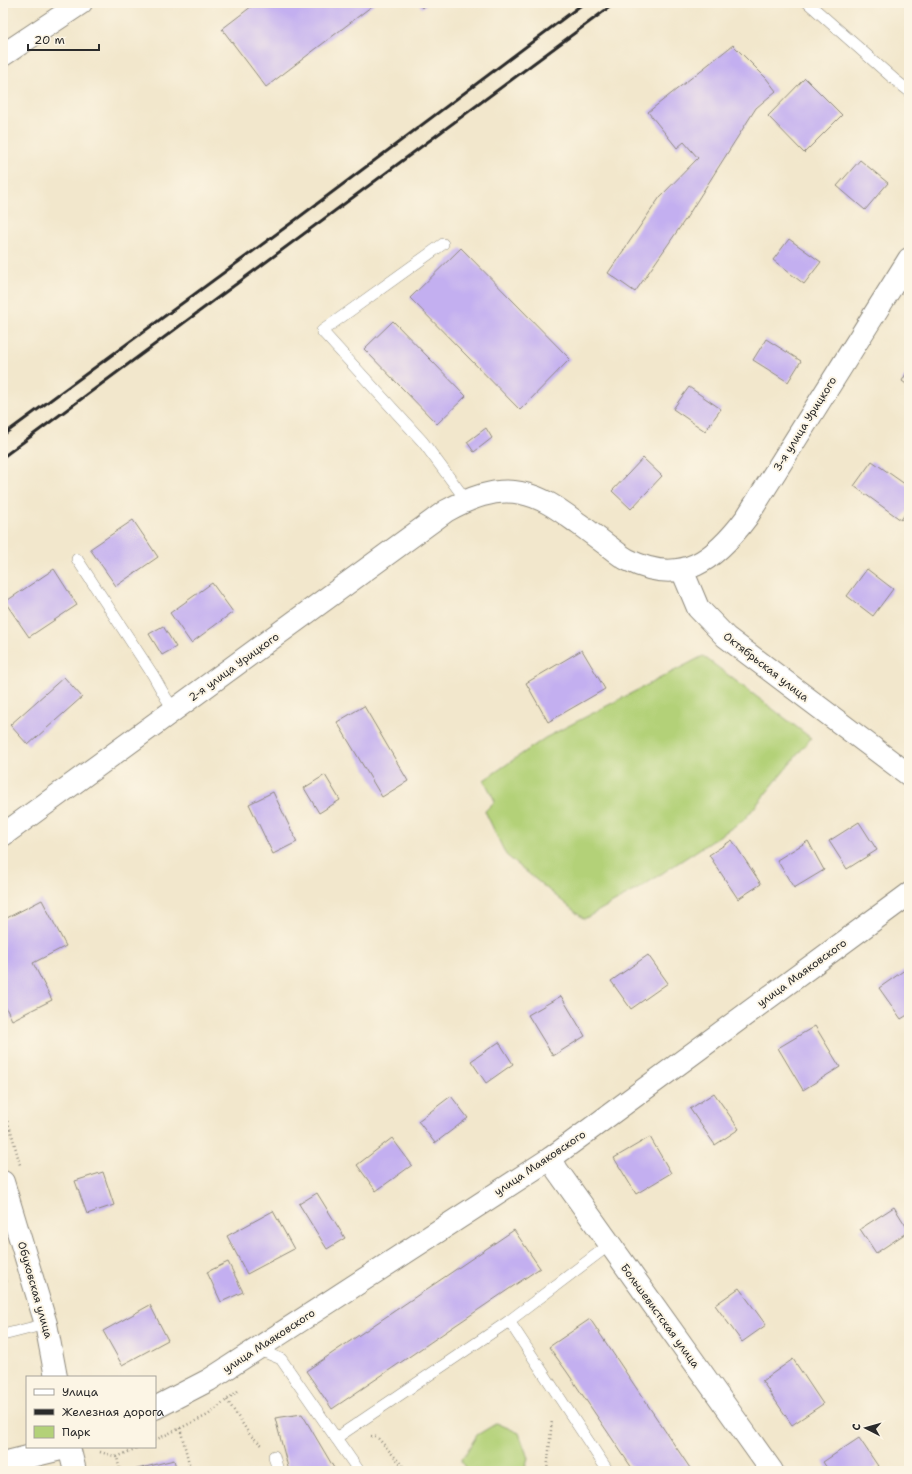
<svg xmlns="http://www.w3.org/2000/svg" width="912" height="1474" viewBox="0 0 912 1474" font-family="'Shantell Sans',sans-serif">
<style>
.green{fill:#b3d178;stroke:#6f7e52}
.building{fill:#c3aff0}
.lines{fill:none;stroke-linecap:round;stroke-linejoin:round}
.lane-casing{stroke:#8e897c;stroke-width:12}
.street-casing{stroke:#8e897c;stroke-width:24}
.secondary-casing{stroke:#8e897c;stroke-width:24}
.path{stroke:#8e897c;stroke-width:2.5;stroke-dasharray:1 3;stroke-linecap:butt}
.lane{stroke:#fff;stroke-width:11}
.street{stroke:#fff;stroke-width:22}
.secondary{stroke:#fff;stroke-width:22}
.rail{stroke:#2b2b2b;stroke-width:3}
.labels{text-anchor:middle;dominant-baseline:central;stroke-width:4;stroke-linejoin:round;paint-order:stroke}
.street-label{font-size:11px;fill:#2b2b2b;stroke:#fcf5e5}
</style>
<rect width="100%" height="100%" fill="#fcf5e5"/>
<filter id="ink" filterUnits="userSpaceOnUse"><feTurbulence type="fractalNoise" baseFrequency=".025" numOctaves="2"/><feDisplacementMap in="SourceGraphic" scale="8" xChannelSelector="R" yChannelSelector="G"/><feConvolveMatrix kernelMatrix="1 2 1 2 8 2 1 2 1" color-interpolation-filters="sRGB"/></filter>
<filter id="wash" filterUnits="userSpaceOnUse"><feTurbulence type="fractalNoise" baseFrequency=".012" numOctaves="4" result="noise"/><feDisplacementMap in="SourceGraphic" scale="16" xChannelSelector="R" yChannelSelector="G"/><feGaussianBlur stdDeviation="0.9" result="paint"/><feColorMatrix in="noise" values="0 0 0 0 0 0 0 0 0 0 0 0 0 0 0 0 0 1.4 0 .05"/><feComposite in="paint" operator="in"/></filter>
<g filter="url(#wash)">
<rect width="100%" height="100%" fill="#f2e7cc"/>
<g class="green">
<path d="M703 656 811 738 744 820 641 887 584 919 506 855 485 811 495 801 484 780 545 738Z"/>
<path d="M497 1423 519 1433 528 1458 524 1471H467L461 1461 477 1435Z"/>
</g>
<g id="blocks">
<g class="building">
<path d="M256 3H376L266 87 222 29Z"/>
<path d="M418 3H428L422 8Z"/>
<path d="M733 45 766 78 776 91 756 108 685 220 635 292 608 273 660 197 698 158 684 142 677 148 648 112Z"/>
<path d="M805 78 842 115 804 153 768 116Z"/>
<path d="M860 160 888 183 865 210 837 186Z"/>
<path d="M789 239 821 262 804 284 773 260Z"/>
<path d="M461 248 570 359 520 410 410 298Z"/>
<path d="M393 321 466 396 437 424 364 349Z"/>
<path d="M766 339 801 361 788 382 753 360Z"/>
<path d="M909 368V386L902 381Z"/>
<path d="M689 387 721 409 705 431 673 409Z"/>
<path d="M486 428 492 438 474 452 467 442Z"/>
<path d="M643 458 662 476 631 509 612 491Z"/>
<path d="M872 461 909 487V508L901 520 854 486Z"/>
<path d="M133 520 158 557 116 586 90 549Z"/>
<path d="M54 569 77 605 29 637 5 602Z"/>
<path d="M867 569 893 589 873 616 847 596Z"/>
<path d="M212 583 233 612 191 643 170 613Z"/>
<path d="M163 626 176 647 162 655 149 634Z"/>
<path d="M582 650 605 689 548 722 526 683Z"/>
<path d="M64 677 82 697 28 745 10 725Z"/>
<path d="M364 706 408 781 382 797 337 722Z"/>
<path d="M325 775 340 800 319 813 304 788Z"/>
<path d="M273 792 297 842 273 854 249 804Z"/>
<path d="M859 822 877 850 847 869 829 841Z"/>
<path d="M732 840 761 884 738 899 709 855Z"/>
<path d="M808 841 824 870 794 888 777 860Z"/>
<path d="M42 900 66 946 33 963 52 1000 12 1020 3 1002V920Z"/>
<path d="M648 955 668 983 631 1009 611 981Z"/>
<path d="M909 967V1014L901 1019 879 988Z"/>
<path d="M561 996 585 1036 553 1056 528 1015Z"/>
<path d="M815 1026 840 1067 803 1090 778 1048Z"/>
<path d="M499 1042 513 1064 486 1083 471 1061Z"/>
<path d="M714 1093 739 1129 715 1145 690 1109Z"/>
<path d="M451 1096 468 1118 435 1143 418 1121Z"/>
<path d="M650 1137 671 1173 636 1194 614 1158Z"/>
<path d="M392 1138 412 1165 376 1191 357 1165Z"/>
<path d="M103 1172 114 1205 87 1214 75 1181Z"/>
<path d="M317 1193 345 1238 327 1249 299 1204Z"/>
<path d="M894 1207 909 1231 876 1253 860 1229Z"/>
<path d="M273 1211 294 1249 247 1274 227 1236Z"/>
<path d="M514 1230 540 1268 332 1409 306 1371Z"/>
<path d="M228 1262 243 1292 221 1302 207 1272Z"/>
<path d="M739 1288 766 1325 742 1342 715 1305Z"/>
<path d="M150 1305 168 1340 122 1365 103 1331Z"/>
<path d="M590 1319 692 1471H634L567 1372 549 1347Z"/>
<path d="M793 1359 823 1404 792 1425 762 1381Z"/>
<path d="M302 1414 334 1468 335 1471H289L275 1418Z"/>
<path d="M859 1438 878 1466 870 1471H829L823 1462Z"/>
<path d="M174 1460 177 1471H134L133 1470Z"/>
</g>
</g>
</g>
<g filter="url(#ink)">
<use href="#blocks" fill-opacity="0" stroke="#8e897c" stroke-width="1"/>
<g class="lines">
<g class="lane-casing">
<g id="lane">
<path d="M808 3 895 80 909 91"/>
<path d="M443 244 322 331 423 442 466 500"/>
<path d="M77 559 153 675 166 698 175 711"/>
<path d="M509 1321 608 1471"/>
<path d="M3 1335 46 1324"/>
<path d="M257 1349 281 1359 336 1438 509 1321 609 1245"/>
<path d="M336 1438 359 1471"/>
<path d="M274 1456 278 1471"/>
</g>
</g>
<g class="street-casing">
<g id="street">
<path d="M682 570 698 608 726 637 909 775"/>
<path d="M551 1158 557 1170 772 1471"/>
<path d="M155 1408 209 1380 551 1158 909 894"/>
<path d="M3 1463 69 1447"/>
</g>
</g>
<g class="secondary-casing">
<g id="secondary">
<path d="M3 55 81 3"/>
<path d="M3 835 446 511C468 499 495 487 521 493 543 497 561 511 579 524 590 532 600 540 611 548 616 552 622 557 628 560 682 587 715 560 747 517L909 259"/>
<path d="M3 1182 46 1324 56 1377"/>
<path d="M69 1447 75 1471"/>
</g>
</g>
<g class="path">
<path d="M3 1110 11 1131 20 1165"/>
<path d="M3 1281 9 1280"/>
<path d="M227 1400 250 1435 262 1445"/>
<path d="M180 1428 191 1471"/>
<path d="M371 1436 377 1437 407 1471"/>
<path d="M155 1440 208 1415 239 1390"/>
<path d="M100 1452 117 1457 120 1471"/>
<path d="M117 1457 139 1447"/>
<path d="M547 1471 552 1420"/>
</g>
<use href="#lane" class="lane"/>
<use href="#street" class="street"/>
<use href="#secondary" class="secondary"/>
<g class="rail">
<path d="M3 435 294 221 584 3"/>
<path d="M3 457 615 3"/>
</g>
</g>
</g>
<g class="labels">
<g class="street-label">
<text transform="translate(805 424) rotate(-58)">3-я улица Урицкого</text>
<text transform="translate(234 667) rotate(-36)">2-я улица Урицкого</text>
<text transform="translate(766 667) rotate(38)">Октябрьская улица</text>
<text transform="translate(802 973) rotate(-36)">улица Маяковского</text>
<text transform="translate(540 1163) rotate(-34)">улица Маяковского</text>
<text transform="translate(35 1290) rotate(74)">Обуховская улица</text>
<text transform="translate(660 1316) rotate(54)">Большевистская улица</text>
<text transform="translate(269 1341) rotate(-33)">улица Маяковского</text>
</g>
</g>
<rect width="912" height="1474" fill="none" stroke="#fcf5e5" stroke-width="16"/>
<rect x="26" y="1376" width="130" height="72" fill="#fcf5e5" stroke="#a8a49b"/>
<rect x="34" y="1389" width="20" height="6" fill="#ffffff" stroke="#a8a49b"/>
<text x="62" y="1396" font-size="12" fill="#2b2b2b">Улица</text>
<rect x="34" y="1409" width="20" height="6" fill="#2b2b2b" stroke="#a8a49b"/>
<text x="62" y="1416" font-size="12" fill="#2b2b2b">Железная дорога</text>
<rect x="34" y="1426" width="20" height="12" fill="#b3d178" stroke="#a8a49b"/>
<text x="62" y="1436" font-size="12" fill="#2b2b2b">Парк</text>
<g transform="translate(866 1428) rotate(276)" stroke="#fcf5e5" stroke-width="3" paint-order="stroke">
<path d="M0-3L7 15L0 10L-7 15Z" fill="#2b2b2b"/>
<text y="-6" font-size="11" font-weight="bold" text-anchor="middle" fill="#2b2b2b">С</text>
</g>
<path d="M28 44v6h71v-6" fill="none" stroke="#2b2b2b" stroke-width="2"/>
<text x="34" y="44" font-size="12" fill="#2b2b2b" stroke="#fcf5e5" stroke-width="3" paint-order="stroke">20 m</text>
</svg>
